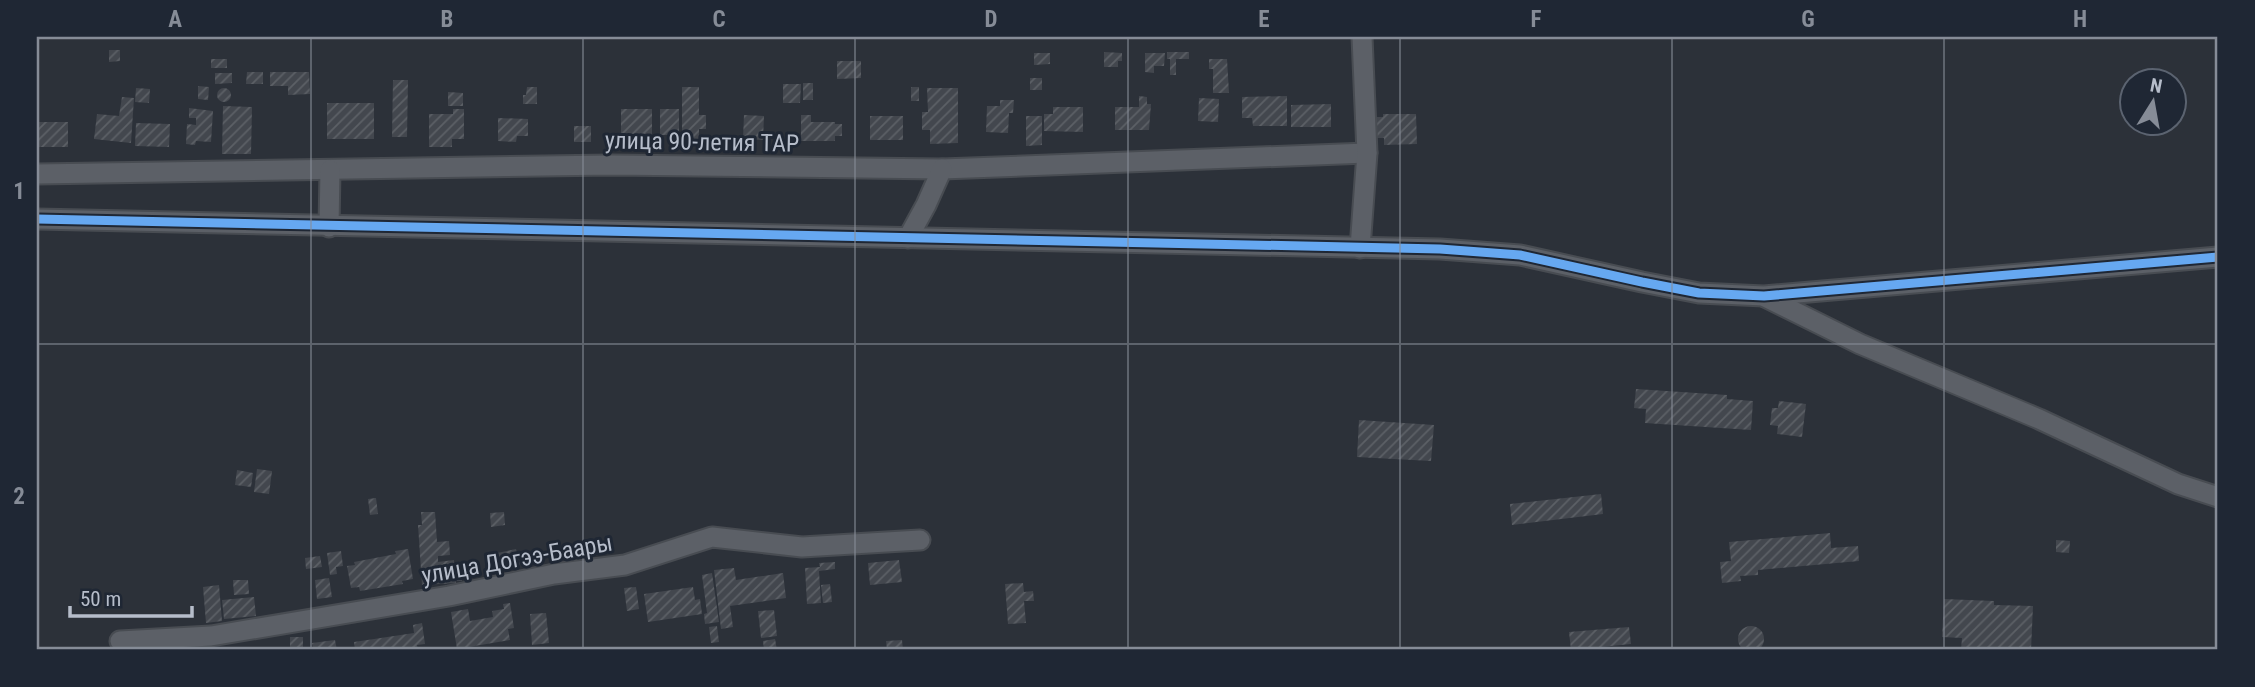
<svg xmlns="http://www.w3.org/2000/svg" width="2255" height="687" viewBox="0 0 2255 687" font-family="'Roboto Condensed',sans-serif">
<style>
.building{fill:url(#building-hatch)}
.lines{fill:none;stroke-linecap:round;stroke-linejoin:round}
.minor-casing{stroke:#484c52;stroke-width:23}
.minor{stroke:#5c6067;stroke-width:19}
.cycleway-casing{stroke:#1f2734;stroke-width:13}
.cycleway{stroke:#66a8f1;stroke-width:9}
.grid{fill:none;stroke:#868c97;stroke-width:2;stroke-opacity:0.55}
.labels{text-anchor:middle;dominant-baseline:central;stroke-width:6;stroke-linejoin:round;paint-order:stroke}
.street-label{font-size:24px;fill:#b6bdca;stroke:#1f2734}
.neatline{fill:none;stroke:#868c97;stroke-width:2.5}
.grid-label{font-size:23px;text-anchor:middle;font-weight:bold;fill:#868c97}
</style>
<defs>
<pattern id="building-hatch" width="6" height="6" patternUnits="userSpaceOnUse" patternTransform="scale(1.75)"><rect width="6" height="6" fill="#43474e"/><path d="M-1 1l2-2M0 6l6-6M5 7l2-2" fill="none" stroke="#5c6066"/></pattern>
</defs>
<rect width="100%" height="100%" fill="#2c3139"/>
<g class="building">
<path d="M109 50H120V61L109 62Z"/>
<path d="M1104 52 1122 53V61H1118V67H1104Z"/>
<path d="M1167 52H1189V59H1176V75H1170V59H1167Z"/>
<path d="M1034 53H1050V64L1034 65Z"/>
<path d="M1145 53H1165L1164 66H1154V73L1145 72Z"/>
<rect x="211" y="59" width="16" height="9"/>
<path d="M1209 59H1227L1229 93H1213V69H1209Z"/>
<path d="M837 61H861V78L837 79Z"/>
<path d="M247 72H263V84H246Z"/>
<path d="M270 72H309L310 94 288 95V86H270Z"/>
<path d="M215 73H232V83L215 84Z"/>
<rect x="1030" y="78" width="12" height="12"/>
<path d="M393 80H408L407 137H392Z"/>
<rect x="803" y="83" width="10" height="17"/>
<path d="M783 84H801L800 103H783Z"/>
<path d="M198 86 209 87 208 100 198 99Z"/>
<path d="M527 87H537V104H523V95H526Z"/>
<path d="M682 87H699V115H706V129H699V145H682Z"/>
<rect x="911" y="87" width="8" height="14"/>
<circle cx="224" cy="95" r="7"/>
<path d="M136 88 150 89 149 103 135 102Z"/>
<path d="M927 88H958V143L930 144V130H922V112H928Z"/>
<path d="M448 92 463 93V106H448Z"/>
<path d="M1139 96 1147 97V104H1151L1149 130H1115V107H1139Z"/>
<path d="M1287 96V126H1253L1252 118H1242V97Z"/>
<path d="M122 97 134 98 131 143 94 139 97 114 119 116Z"/>
<path d="M1199 98 1219 99 1218 122 1198 121Z"/>
<path d="M1000 100H1014L1013 113H1009L1008 133 986 132 987 106H1000Z"/>
<rect x="327" y="103" width="47" height="36"/>
<path d="M1331 104V127H1291V105Z"/>
<path d="M223 106 252 107 251 154H222Z"/>
<path d="M1053 107H1083V132L1044 131V114H1053Z"/>
<path d="M189 108 213 111 211 142 196 141 195 145 186 144 187 124 196 125V118H189Z"/>
<path d="M453 109H464V139H452V147H429V114H453Z"/>
<rect x="621" y="109" width="31" height="27"/>
<rect x="660" y="109" width="19" height="26"/>
<path d="M1383 114H1416L1417 144 1384 145V138H1372V117H1383Z"/>
<path d="M744 115 764 116 763 140 743 139Z"/>
<path d="M801 115H811V122H835V124H842V136H835V141H801Z"/>
<rect x="870" y="116" width="33" height="24"/>
<path d="M1026 116H1042V145L1026 146Z"/>
<path d="M498 118 528 119V136H517L516 142 498 141Z"/>
<rect x="37" y="122" width="31" height="25"/>
<path d="M136 123 170 124 169 147 135 146Z"/>
<rect x="574" y="126" width="17" height="16"/>
<path d="M1636 389 1727 395V399L1753 401 1751 430 1645 423 1646 409 1634 408Z"/>
<path d="M1779 401 1806 404 1802 437 1777 434 1778 426 1770 425 1772 408H1778Z"/>
<path d="M1359 420 1434 425 1431 461 1357 457Z"/>
<path d="M257 469 272 471 269 494 254 492Z"/>
<path d="M237 470 253 473 251 487 235 485Z"/>
<path d="M1601 494 1603 514 1512 525 1510 504Z"/>
<path d="M376 498 378 514 370 515 368 499Z"/>
<path d="M421 512H435L437 542 449 541 450 555 438 556V562L454 560 455 576H462V581H456V583L422 585 418 525H422Z"/>
<path d="M504 512 505 525 491 527 490 513Z"/>
<path d="M1830 533 1831 548 1858 546 1859 561 1758 570V575L1740 576 1741 581 1722 583 1720 562 1731 561 1729 542Z"/>
<path d="M2056 540 2070 541 2069 553 2056 552Z"/>
<path d="M408 549 413 579 402 581 403 584 360 591 359 587 351 588 347 566 355 565 354 562 396 554 395 551Z"/>
<path d="M516 549 520 565 497 570 493 554Z"/>
<path d="M341 551 343 566 336 567 337 574 330 575 327 553Z"/>
<path d="M320 556 322 567 306 569 305 558Z"/>
<path d="M899 560 902 582 870 585 868 563Z"/>
<path d="M835 562V569L819 571 821 603 807 604 805 568 820 567 819 563Z"/>
<path d="M734 568 736 580 783 573 786 598 730 606 733 627 721 629 714 570Z"/>
<path d="M712 573 719 622 705 624 704 614 707 613 702 575Z"/>
<path d="M329 578 332 597 317 599 315 580Z"/>
<path d="M233 580H248L249 594 234 595Z"/>
<path d="M1023 583 1024 592 1033 591 1034 601H1024L1026 623 1008 624 1005 584Z"/>
<path d="M830 584 832 602 823 603 821 585Z"/>
<path d="M219 585 222 621 206 623 203 587Z"/>
<path d="M636 587 639 609 627 611 624 588Z"/>
<path d="M693 587 695 600 700 599 702 614 648 622 644 594Z"/>
<path d="M254 597 256 616 224 619 222 600Z"/>
<path d="M1944 599 1994 601V605L2033 606 2031 650H1961L1962 638 1942 637Z"/>
<path d="M510 603 514 628 508 629 510 640 457 649 451 612 468 609 470 621 493 617 492 611 504 609 503 604Z"/>
<path d="M774 610 777 636 761 638 758 611Z"/>
<path d="M546 613 549 643 532 645 530 614Z"/>
<path d="M422 623 425 644 417 645 418 650H355L354 642 414 633 413 625Z"/>
<path d="M717 626 719 642 711 643 709 627Z"/>
<circle cx="1751" cy="639" r="13"/>
<path d="M1629 627 1631 644 1571 650 1569 632Z"/>
<rect x="290" y="637" width="13" height="13"/>
<path d="M775 639 777 650H764L763 641Z"/>
<path d="M335 640 337 650H313L312 643Z"/>
<path d="M902 640 903 650H887L886 641Z"/>
</g>
<g class="lines">
<g class="minor-casing">
<g id="minor">
<path d="M37 174 611 165 942 169 1367 153"/>
<path d="M37 219 1440 249 1520 255 1642 282 1699 293 1764 296 2218 257"/>
<path d="M329 227 330 170"/>
<path d="M908 238 926 205 942 169"/>
<path d="M1360 248 1367 153 1362 37"/>
<path d="M1765 297 1860 344 2039 419 2178 484 2218 497"/>
<path d="M120 641 211 636 449 596 554 574 625 565 712 537 802 547 920 540"/>
</g>
</g>
<use href="#minor" class="minor"/>
<g class="cycleway-casing">
<path id="cycleway" d="M37 219 1440 249 1520 255 1642 282 1699 293 1764 296 2218 257"/>
</g>
<use href="#cycleway" class="cycleway"/>
</g>
<path class="grid" d="M311 37V650M583 37V650M855 37V650M1128 37V650M1400 37V650M1672 37V650M1944 37V650M37 344H2218"/>
<g class="labels">
<g class="street-label">
<text transform="translate(702 142) rotate(1)">улица 90-летия ТАР</text>
<text transform="translate(517 559) rotate(-10)">улица Догээ-Баары</text>
</g>
</g>
<rect width="2255" height="687" fill="none" stroke="#1f2734" stroke-width="77"/>
<g transform="translate(2153 102) rotate(11)"><circle r="33" fill="#1f2734" stroke="#5b6370" stroke-width="2"/>
<path d="M0-5L12 26L0 18L-12 26Z" fill="#868c97"/>
<text y="-10" font-size="19" font-weight="bold" text-anchor="middle" fill="#b6bdca">N</text>
</g>
<path d="M70 606v10h122v-10" fill="none" stroke="#b6bdca" stroke-width="3.5"/>
<text x="80" y="606" font-size="21" fill="#b6bdca" stroke="#1f2734" stroke-width="5" paint-order="stroke">50 m</text>
<rect x="38" y="38" width="2178" height="610" class="neatline"/>
<g class="grid-label">
<text x="175" y="27">A</text>
<text x="447" y="27">B</text>
<text x="719" y="27">C</text>
<text x="991" y="27">D</text>
<text x="1264" y="27">E</text>
<text x="1536" y="27">F</text>
<text x="1808" y="27">G</text>
<text x="2080" y="27">H</text>
<text x="19" y="199">1</text>
<text x="19" y="504">2</text>
</g>
</svg>
